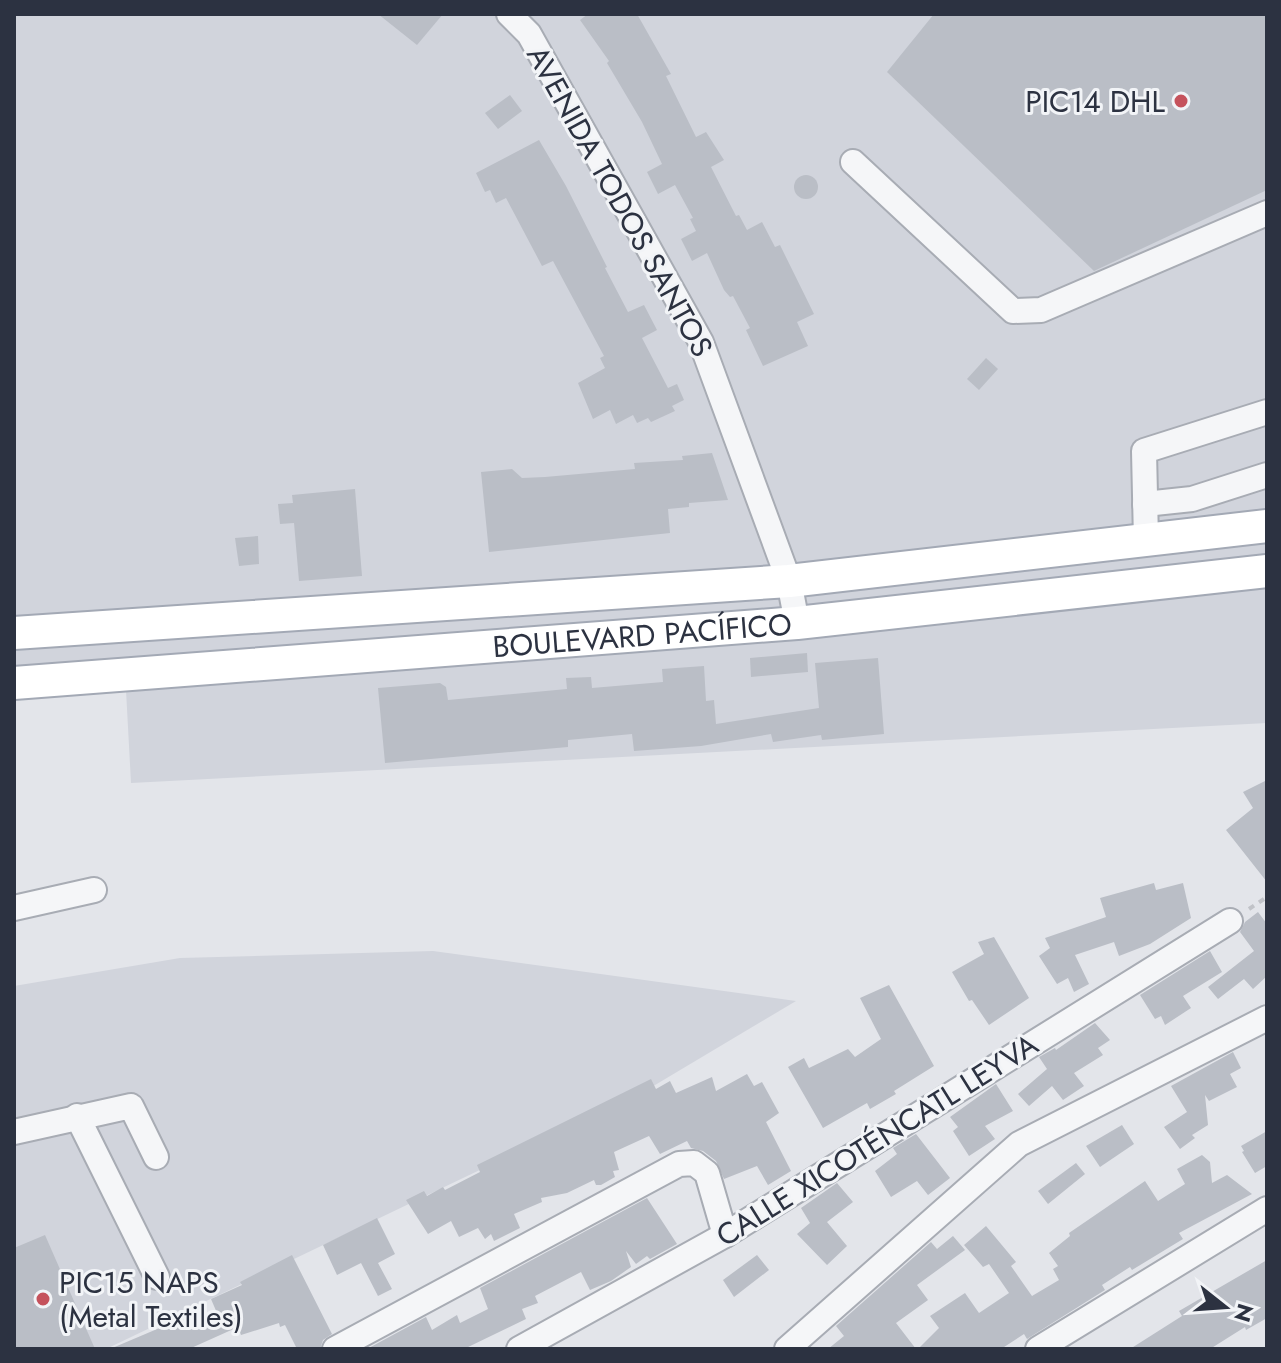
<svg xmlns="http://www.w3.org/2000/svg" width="1281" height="1363" viewBox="0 0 1281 1363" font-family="Jost,sans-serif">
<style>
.built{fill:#d1d4dc}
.building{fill:#babec6}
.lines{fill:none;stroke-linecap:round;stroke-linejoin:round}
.minor-casing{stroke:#a8acb4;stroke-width:28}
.major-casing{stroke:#a3a9b5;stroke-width:36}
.path{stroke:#c1c3c8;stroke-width:4;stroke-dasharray:6 6;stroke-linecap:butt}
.minor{stroke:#f5f6f8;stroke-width:24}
.major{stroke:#fff;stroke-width:32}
.poi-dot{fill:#c5525c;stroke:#f2f4f7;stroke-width:3}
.labels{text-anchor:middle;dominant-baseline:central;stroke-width:6;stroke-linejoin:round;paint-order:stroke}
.poi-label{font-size:30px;fill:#2c3241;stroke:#f2f4f7;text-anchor:end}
.street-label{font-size:30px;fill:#2c3241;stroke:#f2f4f7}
</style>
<rect width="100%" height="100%" fill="#e3e5ea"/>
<g class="built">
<path d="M14 14H1267V723L131 783 126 690 14 697Z"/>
<path d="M433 951 796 1001 645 1091 106 1349H14V986L180 958Z"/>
</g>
<g class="building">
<path d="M378 14H443L417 45Z"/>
<path d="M588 14H637L671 74 666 76 696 137 706 132 724 160 711 167 736 216 739 215 747 230 762 222 775 247 780 245 814 314 797 322 808 346 763 366 746 330 750 328 733 296 730 297 724 290 707 253 692 261 681 239 696 231 690 219 693 218 675 185 658 194 647 172 662 164 642 122 607 63 609 61 580 20Z"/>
<path d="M934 14H1267V190L1094 271 887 72Z"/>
<path d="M510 95 522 111 498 129 485 113Z"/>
<path d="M539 140 566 186 607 267 605 268 628 312 644 305 657 330 642 338 668 388 677 384 684 400 672 406 675 411 651 422 648 418 637 423 633 415 616 424 610 410 593 419 578 383 605 368 600 358 604 356 553 261 542 266 506 198 496 203 490 190 485 192 476 173Z"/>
<circle cx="806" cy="187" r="12"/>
<path d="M986 358 998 369 979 390 967 379Z"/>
<path d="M712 453 728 500 689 503V507L668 509 670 533 489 552 481 472 512 469 522 478 545 477 635 469 634 463 683 460 682 456Z"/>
<path d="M355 489 362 576 299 581 294 523 280 524 278 504 293 503 292 495Z"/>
<path d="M258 536 259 564 239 566 235 538Z"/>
<path d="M807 653 808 672 751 677 750 658Z"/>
<path d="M878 658 884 734 822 740 821 735 773 742 771 734 701 746 634 751 632 734 568 740V747L385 763 378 688 440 683 446 687 448 700 567 689 566 678 591 677 592 688 663 682 662 669 704 666 706 701 714 700 716 724 819 708 815 663Z"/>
<path d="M1267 780V882L1226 830 1253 808 1243 792Z"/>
<path d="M1154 883 1156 890 1183 883 1191 918 1150 944 1119 956 1114 942 1075 955 1089 984 1074 992 1068 978 1057 984 1039 956 1050 948 1045 938 1106 917 1100 898Z"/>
<path d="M1258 912 1267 924V976L1253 989 1244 979 1218 999 1208 987 1254 951 1240 932 1245 922Z"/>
<path d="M994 937 1029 998 989 1025 972 1000 969 1001 952 972 984 954 978 942Z"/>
<path d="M1210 951 1222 972 1183 996 1191 1008 1165 1025 1161 1016 1155 1019 1140 995Z"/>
<path d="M889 985 934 1066 894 1091 896 1094 870 1109 867 1103 823 1128 788 1067 804 1058 809 1068 848 1049 855 1057 881 1039 860 998Z"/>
<path d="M1095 1023 1110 1040 1098 1048 1103 1055 1074 1073 1084 1086 1063 1100 1052 1086 1029 1106 1018 1094 1047 1069 1039 1057 1055 1048 1056 1050Z"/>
<path d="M1233 1052 1241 1068 1230 1074 1237 1087 1209 1101 1205 1095 1208 1125 1192 1135 1195 1138 1180 1149 1164 1127 1187 1112 1171 1086Z"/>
<path d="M747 1074 754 1086 762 1082 779 1113 766 1122 791 1171 768 1185 757 1166 724 1179 716 1161 703 1151 691 1148 687 1141 660 1154 649 1136 614 1152 619 1170 613 1171 615 1177 601 1185H596L594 1180 567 1193 541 1198 542 1202 514 1214 520 1228 494 1241 491 1234 485 1239 478 1228 459 1237 451 1221 428 1234 406 1200 424 1191 427 1196 443 1187 445 1190 480 1172 477 1165 651 1079 656 1089 670 1081 676 1093 712 1077 716 1091Z"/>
<path d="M996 1084 1013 1111 985 1126 995 1139 969 1156 953 1131 958 1127 950 1117Z"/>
<path d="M1122 1125 1134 1144 1100 1167 1086 1146Z"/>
<path d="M1267 1131V1166L1255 1173 1242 1152 1244 1151 1241 1146Z"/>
<path d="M916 1134 950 1178 928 1195 917 1181 891 1197 875 1171 897 1154 893 1148Z"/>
<path d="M1202 1155 1210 1162 1212 1183 1227 1175 1252 1194 1179 1233 1183 1239 1132 1270 1130 1267 1102 1285 1105 1290 1027 1339 1024 1334 1001 1349H918L939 1328 930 1316 965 1293 979 1313 1009 1293 989 1264 983 1267 964 1245 986 1226 1016 1262 1011 1266 1032 1296 1059 1280 1053 1269 1058 1266 1049 1253 1070 1236 1069 1233 1145 1181 1158 1201 1185 1184 1177 1169Z"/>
<path d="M1076 1163 1085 1174 1048 1204 1038 1191Z"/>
<path d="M837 1183 853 1202 827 1222 847 1246 827 1265 797 1234 810 1223 801 1208Z"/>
<path d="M647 1198 677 1244 650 1259 647 1256 636 1264 626 1251 631 1267 611 1281 590 1290 581 1272 535 1296 538 1303 522 1309 526 1319 464 1349H367L426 1317 432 1330 457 1315 460 1323 488 1309 480 1288Z"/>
<path d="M377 1218 395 1254 378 1263 392 1289 378 1296 361 1263 337 1275 323 1245Z"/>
<path d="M45 1235 95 1349H14V1248Z"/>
<path d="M953 1236 965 1250 917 1285 928 1300 896 1323 916 1349H828L844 1336 836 1326 931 1242 937 1249Z"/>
<path d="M292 1255 332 1334 323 1340 320 1349H297L285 1325 280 1327 279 1323 241 1335 238 1327 189 1349H110L176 1321 179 1329 217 1313 211 1299 242 1285 240 1282Z"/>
<path d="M757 1255 769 1270 734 1297 723 1280Z"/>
<path d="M1267 1260V1318L1246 1330 1245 1327 1210 1349H1130L1182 1316 1179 1311Z"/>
</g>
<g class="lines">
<g class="minor-casing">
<g id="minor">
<path d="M509 14 529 34 701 342 789 581 797 623"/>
<path d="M853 162 1013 311 1041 310 1267 213"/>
<path d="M1145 504 1192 499 1267 475"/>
<path d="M1146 540 1144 451 1267 412"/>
<path d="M14 908 94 890"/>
<path d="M77 1116 157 1277"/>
<path d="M14 1132 131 1106 156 1157"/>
<path d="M335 1349 679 1164 694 1163 707 1173 725 1235"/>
<path d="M519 1349 725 1235 1230 921"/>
<path d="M787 1349 1019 1144 1267 1018"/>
<path d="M1038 1349 1267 1209"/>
</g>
</g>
<g class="major-casing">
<g id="major">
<path d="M14 633 789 581 1267 526"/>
<path id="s1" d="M14 683 797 623 1267 571"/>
</g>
</g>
<path class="path" d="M1249 909 1267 897"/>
<use href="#minor" class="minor"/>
<use href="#major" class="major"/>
</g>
<g class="poi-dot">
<circle cx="1181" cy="101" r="8"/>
<circle cx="43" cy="1299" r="8"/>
</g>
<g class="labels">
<g class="poi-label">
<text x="1165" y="101">PIC14 DHL</text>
<text x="59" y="1282" text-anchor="start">PIC15 NAPS<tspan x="59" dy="34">(Metal Textiles)</tspan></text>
</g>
<g class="street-label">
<text transform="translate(620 201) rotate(61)">AVENIDA TODOS SANTOS</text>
<text stroke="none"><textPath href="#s1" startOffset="630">BOULEVARD PACÍFICO</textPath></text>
<text transform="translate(877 1140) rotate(-32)">CALLE XICOTÉNCATL LEYVA</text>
</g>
</g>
<rect width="1281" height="1363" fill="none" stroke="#2c3241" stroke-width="32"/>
<g transform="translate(1225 1307) rotate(107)" stroke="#f2f4f7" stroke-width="6" paint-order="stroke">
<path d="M0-6L14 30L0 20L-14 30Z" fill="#2c3241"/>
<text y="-12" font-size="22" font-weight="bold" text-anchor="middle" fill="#2c3241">N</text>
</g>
</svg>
